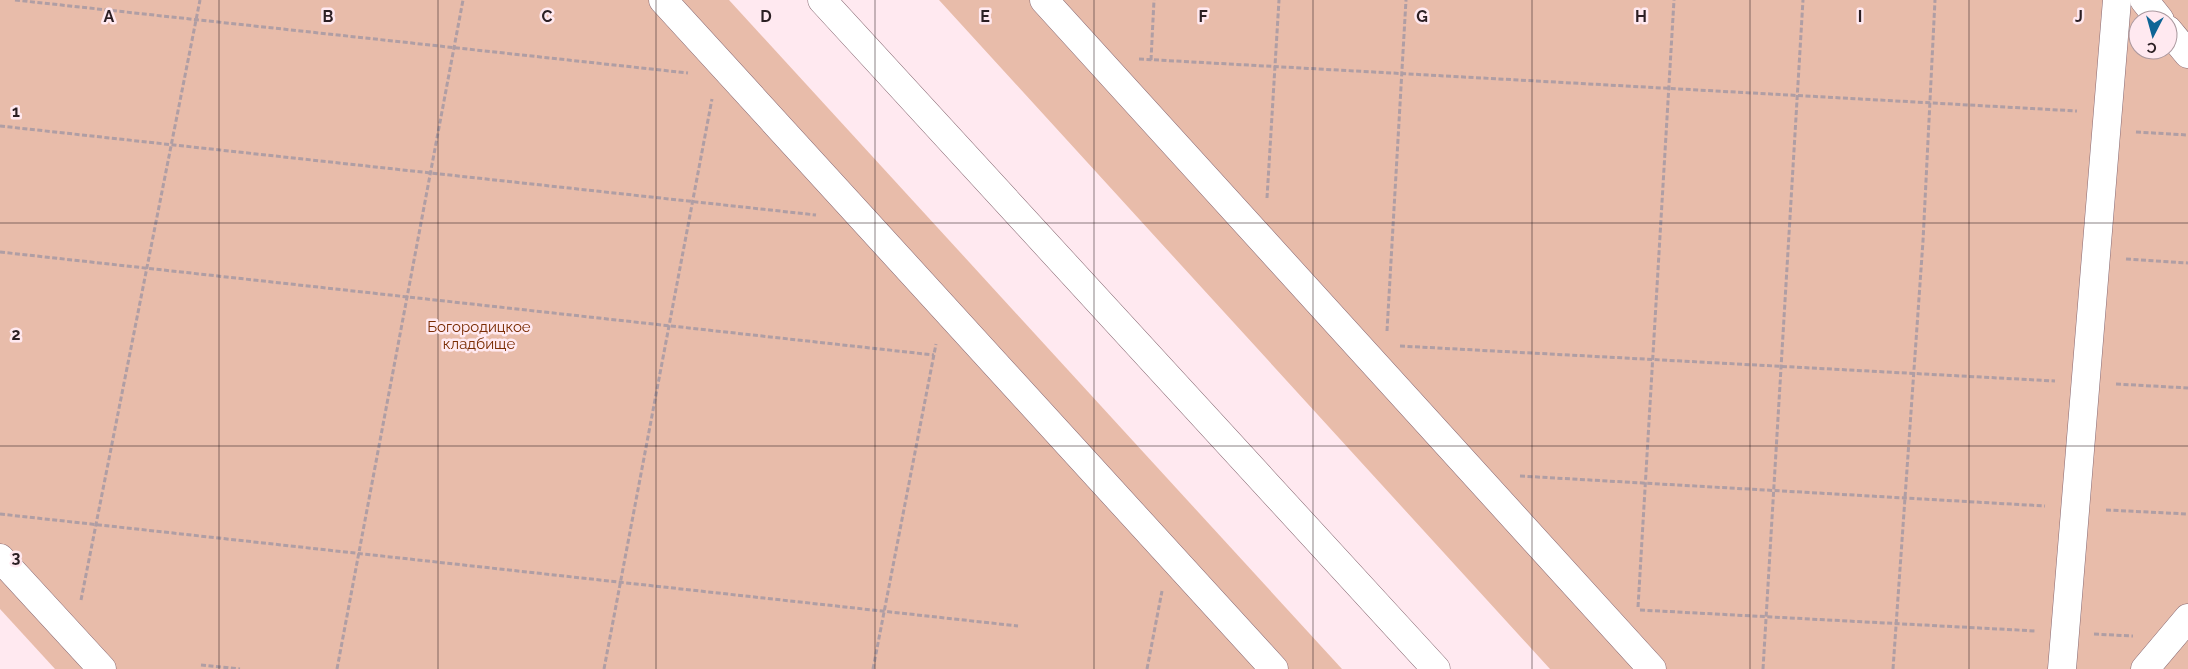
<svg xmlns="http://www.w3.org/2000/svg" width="2188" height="669" viewBox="0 0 2188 669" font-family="Raleway,sans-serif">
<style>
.green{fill:#e8bcaa;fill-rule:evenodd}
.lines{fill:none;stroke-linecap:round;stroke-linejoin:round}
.minor-casing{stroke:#876872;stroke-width:29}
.path{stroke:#b09ea4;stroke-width:3;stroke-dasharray:5 2.5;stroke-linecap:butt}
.minor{stroke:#fff;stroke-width:28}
.grid{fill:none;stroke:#2b1f23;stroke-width:1;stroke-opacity:0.55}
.labels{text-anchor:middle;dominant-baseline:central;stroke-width:5;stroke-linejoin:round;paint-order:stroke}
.park-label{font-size:15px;fill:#7a2c03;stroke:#ffe9f0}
.grid-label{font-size:16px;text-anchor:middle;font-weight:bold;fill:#2b1f23;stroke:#ffe9f0;stroke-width:5;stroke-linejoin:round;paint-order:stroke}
</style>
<rect width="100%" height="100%" fill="#ffe9f0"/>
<g class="green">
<path d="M0 0H729L1342 669H55L0 609Z"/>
<path d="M939 0H2188V669H1550ZM2138 20H2168V50H2138Z"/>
</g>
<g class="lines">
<g class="minor-casing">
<g id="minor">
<path d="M663 0 1274 669"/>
<path d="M822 0 1436 669"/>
<path d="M1044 0 1652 669"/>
<path d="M2144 0 2160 20"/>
<path d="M2168 30 2188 54"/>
<path d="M0 558 102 669"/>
<path d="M2062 669 2117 0"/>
<path d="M2145 669 2188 618"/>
</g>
</g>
<g class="path">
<path d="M15 0 688 73"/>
<path d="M1139 59 2077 111"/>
<path d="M1151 60 1154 0"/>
<path d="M0 126 816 215"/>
<path d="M2136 132 2188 135"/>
<path d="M1267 198 1279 0"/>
<path d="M0 252 934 355"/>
<path d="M2126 259 2188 263"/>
<path d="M1387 331 1406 0"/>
<path d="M1400 346 2055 381"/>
<path d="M2116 384 2188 388"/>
<path d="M1520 476 2045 506"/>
<path d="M2106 510 2188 514"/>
<path d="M0 514 1018 626"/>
<path d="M81 600 200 0"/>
<path d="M1638 607 1674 0"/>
<path d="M1640 610 2036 631"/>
<path d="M2094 634 2133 636"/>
<path d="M201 665 240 669"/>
<path d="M337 669 463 0"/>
<path d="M604 669 712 99"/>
<path d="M873 669 936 344"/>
<path d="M1147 669 1162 591"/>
<path d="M1763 669 1803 0"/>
<path d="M1893 669 1923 241 1935 0"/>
</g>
<use href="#minor" class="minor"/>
</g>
<path class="grid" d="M219 0V669M438 0V669M656 0V669M875 0V669M1094 0V669M1313 0V669M1532 0V669M1750 0V669M1969 0V669M0 223H2188M0 446H2188"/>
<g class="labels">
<g class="park-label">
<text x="479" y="327">Богородицкое<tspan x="479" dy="17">кладбище</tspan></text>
</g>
</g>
<g class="grid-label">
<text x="109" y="22">A</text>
<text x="328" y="22">B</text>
<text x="547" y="22">C</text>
<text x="766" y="22">D</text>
<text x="985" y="22">E</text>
<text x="1203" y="22">F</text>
<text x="1422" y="22">G</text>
<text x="1641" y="22">H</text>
<text x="1860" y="22">I</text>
<text x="2079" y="22">J</text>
<text x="16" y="117">1</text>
<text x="16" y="340">2</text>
<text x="16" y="563">3</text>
</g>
<g transform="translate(2153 35) rotate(186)"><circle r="24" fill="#ffe9f0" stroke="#aa989e"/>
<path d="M0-4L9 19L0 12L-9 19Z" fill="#0e6596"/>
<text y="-8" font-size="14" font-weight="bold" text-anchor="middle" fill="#2b1f23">С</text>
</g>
</svg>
